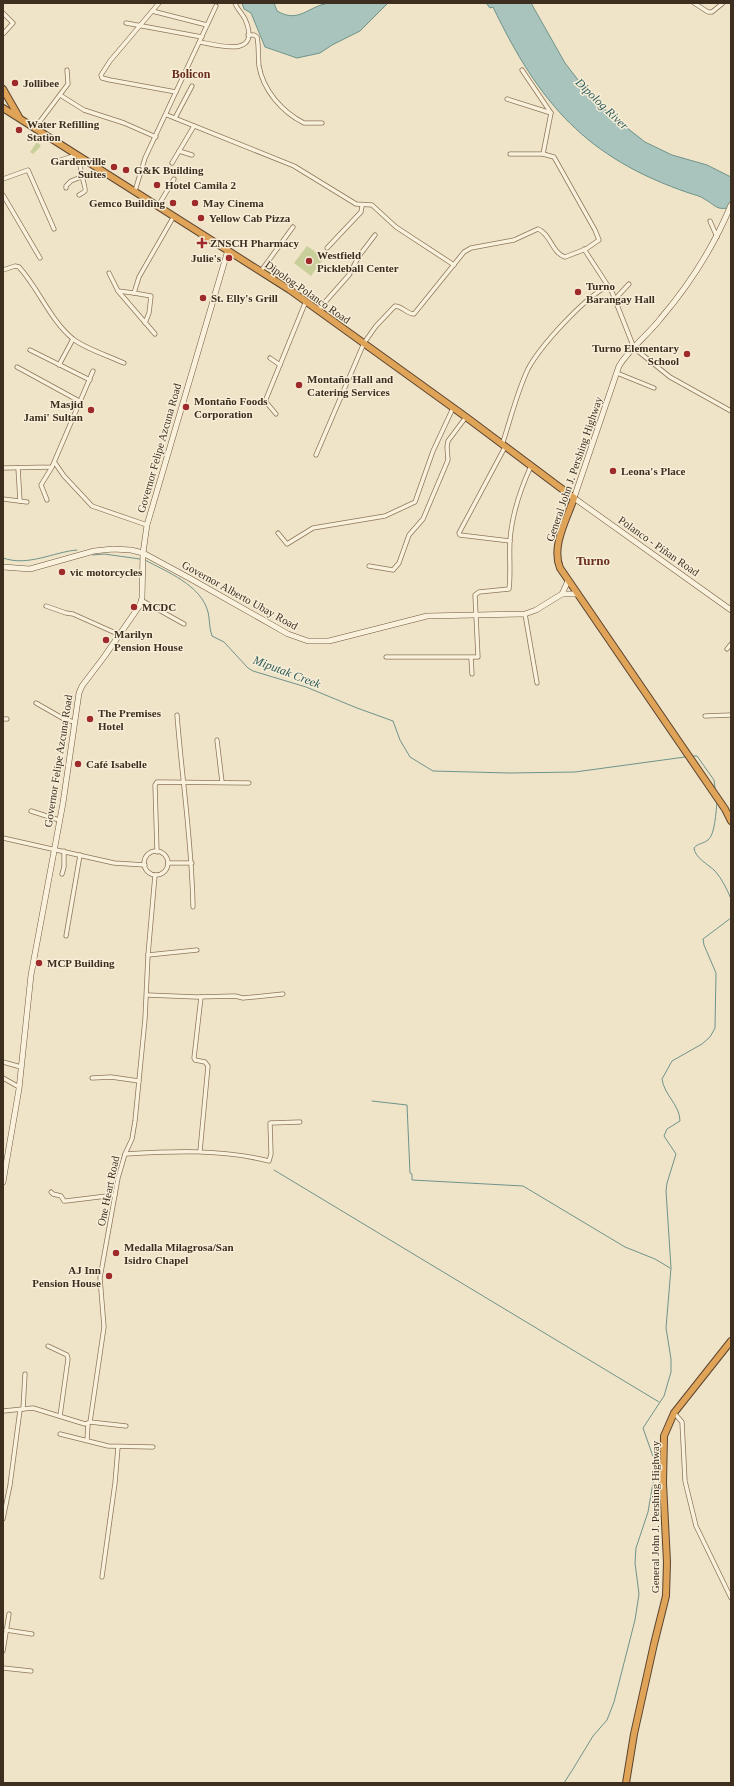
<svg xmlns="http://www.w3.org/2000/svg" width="734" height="1786" viewBox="0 0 734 1786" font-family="'Times New Roman',serif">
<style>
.green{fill:#c9cf9b}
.water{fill:#a9c4bc;stroke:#6f938a}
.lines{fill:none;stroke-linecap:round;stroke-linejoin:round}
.stream{stroke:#6f938a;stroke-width:1}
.street-casing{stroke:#8d765c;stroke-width:5}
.secondary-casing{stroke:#6f573f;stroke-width:6}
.highway-casing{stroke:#5b4430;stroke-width:8}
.street{stroke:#faf1dc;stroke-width:3.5}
.secondary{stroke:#faf1dc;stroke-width:5}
.highway{stroke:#e0a458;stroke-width:6}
.poi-dot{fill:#9e2a2b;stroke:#f7eed8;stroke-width:1.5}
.labels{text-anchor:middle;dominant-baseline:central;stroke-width:3;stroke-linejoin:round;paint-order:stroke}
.poi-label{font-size:11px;font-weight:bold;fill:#3d2e20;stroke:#f7eed8;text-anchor:start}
.street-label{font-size:11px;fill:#3d2e20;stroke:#f7eed8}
.neighbourhood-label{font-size:12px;font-weight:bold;fill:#6b2e1e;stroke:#f7eed8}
.water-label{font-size:12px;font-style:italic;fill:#2f5d5a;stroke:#f7eed8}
.quarter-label{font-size:13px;font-weight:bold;fill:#6b2e1e;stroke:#f7eed8}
</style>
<rect width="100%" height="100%" fill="#f0e4c8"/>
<g class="green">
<path d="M37 142 41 146 33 154 30 152Z"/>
<path d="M307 246 324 258 311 276 294 263Z"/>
</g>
<g class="water">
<path d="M242 3H274L277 11C299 24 308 6 329 3 345 0 370 3 388 3L360 31 332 45 320 53 297 58 265 47 251 13 244 9Z"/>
<path d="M486 3H531L565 63 592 98 617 120 645 142 672 155 707 165 731 177V208C727 208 722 209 719 208 715 207 710 202 706 200 701 196 695 195 689 193 586 158 539 103 493 7L490 8Z"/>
</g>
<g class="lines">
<g class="stream">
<path d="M93 555 104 554 140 559"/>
<path d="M3 558C28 567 53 552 77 550"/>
<path d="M145 560C167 572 201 585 208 612 210 620 209 628 212 636L224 642 248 668 253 671 306 687 357 708 393 721 400 740 410 757 433 771 509 773 575 772 685 757"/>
<path d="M693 756H697L714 780 715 788"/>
<path d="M717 802C716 811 715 835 708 840 703 844 698 843 694 848 695 858 708 864 715 871 722 879 727 889 731 899"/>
<path d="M372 1101 407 1105 410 1173 412 1174V1180L523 1186 625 1247 655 1259 670 1268"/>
<path d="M274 1170 659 1402"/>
<path d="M564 1783 573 1769 593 1736 607 1720 614 1702 635 1620 639 1594 635 1563 636 1548 648 1512 656 1465 643 1428 664 1396 671 1372V1359L666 1328 671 1268 666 1191 667 1183 676 1154 664 1136 667 1129 680 1121C680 1105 664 1095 662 1079L672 1061 702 1044 710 1037 715 1028 716 973 704 945 703 939 731 918"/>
</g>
<g class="street-casing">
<g id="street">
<path d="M159 3 110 61 101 75 102 78 110 80 176 92"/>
<path d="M694 3 708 12H712L723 3"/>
<path d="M152 11 207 25"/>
<path d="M3 13 13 23 3 34"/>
<path d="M126 23 202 37"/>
<path d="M248 35H254L257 37C259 47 258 56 259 66 263 90 282 112 304 123H322"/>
<path d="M200 42C220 46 262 58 245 19 242 13 237 9 235 3"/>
<path d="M522 70 551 113"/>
<path d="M60 95 84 110 124 123 156 137"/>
<path d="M507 99 551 113 543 154"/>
<path d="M167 115 294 166 356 204 372 205 396 227 454 265"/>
<path d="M175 118 192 86"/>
<path d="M35 128 68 84 67 70"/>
<path d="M179 151 192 155"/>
<path d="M55 162 76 155"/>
<path d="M172 163 194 126"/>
<path d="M3 179 28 170 54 229"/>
<path d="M66 188V186L71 181 81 177"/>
<path d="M135 191 145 158 216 6"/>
<path d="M3 195 40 258"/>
<path d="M79 195C81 194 83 193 85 191 87 188 77 169 81 158"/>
<path d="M158 206 174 179"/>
<path d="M710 221 717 237"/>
<path d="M327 248 361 212 362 206"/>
<path d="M584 249 612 292 634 348 670 377 731 411"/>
<path d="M3 270 15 266 19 267C39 289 50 320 73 339 86 349 109 356 124 363"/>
<path d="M261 271 293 227"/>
<path d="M109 273 118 291 155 334"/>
<path d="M118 291 134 293 139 277 174 216"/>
<path d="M134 293 151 296 149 313 145 323"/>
<path d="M615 299 629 284"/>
<path d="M318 310 349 275 359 256 375 235"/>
<path d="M30 350 90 380"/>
<path d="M270 358 280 365"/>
<path d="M59 365 73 339"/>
<path d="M17 367 81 402"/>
<path d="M617 373 654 388"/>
<path d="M276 414 266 402V399L306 301"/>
<path d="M502 445C510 421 517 392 528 369 541 345 584 298 608 286"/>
<path d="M505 447 459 533 460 535 510 541"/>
<path d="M316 455 364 343 376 326 395 306C402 306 407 314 414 314L464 252 471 248 514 240 538 229C550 233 552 253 565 257L586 249 599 240 595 230 554 157 543 154H510"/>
<path d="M55 463 64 476 92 506 147 525"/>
<path d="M3 468 52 467 93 371"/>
<path d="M18 468 20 501"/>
<path d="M3 499 27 502"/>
<path d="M47 500 41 485 52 467"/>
<path d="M278 533 287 544 313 528 385 516 415 502 433 451 453 408"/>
<path d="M369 566 393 570 399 563 409 535 423 519 448 460 447 447 448 441 466 417"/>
<path d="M141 600 184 624"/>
<path d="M46 606 66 613 73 614 120 635"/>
<path d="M525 614 537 683"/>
<path d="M727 649 731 644"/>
<path d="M386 657H478L475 595 479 592 509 589C511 573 509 556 510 540 512 513 520 490 531 466"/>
<path d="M471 658 472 674"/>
<path d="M36 703 64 719 74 722"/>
<path d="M177 715C182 779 192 843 193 907"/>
<path d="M705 716 731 715"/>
<path d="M3 719H7"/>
<path d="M217 740 222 782"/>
<path d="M31 811 59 820"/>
<path d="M3 838 114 863 145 865"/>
<circle cx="156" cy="863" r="12"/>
<path d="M157 852 155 785 157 782 249 783"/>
<path d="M168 863H192"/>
<path d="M62 874 64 867V851"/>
<path d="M66 936 80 855"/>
<path d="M148 955 197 950"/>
<path d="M147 995 197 997 235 996 243 998 283 994"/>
<path d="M3 1062 21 1067"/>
<path d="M3 1078 19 1087"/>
<path d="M92 1078 111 1077 139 1081"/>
<path d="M200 1151 208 1066 205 1062 195 1060 194 1058 201 997"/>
<path d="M125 1154C174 1151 221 1149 269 1161L271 1154 270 1123 300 1122"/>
<path d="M51 1192 53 1194 61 1196 64 1201H66L115 1195"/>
<path d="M48 1346 67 1355 68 1359 60 1416"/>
<path d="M23 1409 25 1374"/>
<path d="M3 1411 33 1408 85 1424 90 1422 104 1327 100 1278 118 1178 125 1154 132 1139 135 1121 145 1019 148 955 155 875"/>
<path d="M674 1413 682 1422 685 1481 696 1526 731 1598"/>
<path d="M90 1422 126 1426"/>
<path d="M60 1434 108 1446 153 1447"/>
<path d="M87 1440 88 1424"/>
<path d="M3 1519 10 1485 20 1410"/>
<path d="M102 1577 115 1483 118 1447"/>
<path d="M6 1630 32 1634"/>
<path d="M3 1651 9 1614"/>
<path d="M3 1668 31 1671"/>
</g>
</g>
<g class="secondary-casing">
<g id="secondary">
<path d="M731 205C714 246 690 284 661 318 648 335 630 348 619 366L574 498 731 610"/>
<path d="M3 567 30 569 94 551 113 549 131 550 143 553 191 579 288 634 308 641H329L427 616 525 614 536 610 562 594 568 581"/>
<path d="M562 594H577"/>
<path d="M3 1182 19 1089 31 975 63 803 79 693 82 686 104 657 140 605 142 598 143 553 147 525 228 250"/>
</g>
</g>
<g class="highway-casing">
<g id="highway">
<path d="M3 89 19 117"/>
<path d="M3 108 290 290 466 417 574 498C567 519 551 546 560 568L725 809 731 821"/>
<path d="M626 1783 634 1734 654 1644 666 1596 667 1562 663 1483 664 1436 674 1413 731 1341"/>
</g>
</g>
<use href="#street" class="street"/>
<use href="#secondary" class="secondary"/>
<use href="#highway" class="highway"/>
</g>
<g class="poi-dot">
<circle cx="15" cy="83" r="4"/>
<circle cx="19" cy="130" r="4"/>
<circle cx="114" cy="167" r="4"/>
<circle cx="126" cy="170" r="4"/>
<circle cx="157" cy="185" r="4"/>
<circle cx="173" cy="203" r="4"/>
<circle cx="195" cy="203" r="4"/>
<circle cx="201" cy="218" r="4"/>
<path d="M200 237h4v4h4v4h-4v4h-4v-4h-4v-4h4z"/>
<circle cx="229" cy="258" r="4"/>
<circle cx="309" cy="261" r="4"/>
<circle cx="578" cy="292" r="4"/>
<circle cx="203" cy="298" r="4"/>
<circle cx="687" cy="354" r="4"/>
<circle cx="299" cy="385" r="4"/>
<circle cx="186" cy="407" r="4"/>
<circle cx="91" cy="410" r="4"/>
<circle cx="613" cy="471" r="4"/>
<circle cx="62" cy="572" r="4"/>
<circle cx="134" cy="607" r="4"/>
<circle cx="106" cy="640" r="4"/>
<circle cx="90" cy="719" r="4"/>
<circle cx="78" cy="764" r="4"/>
<circle cx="39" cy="963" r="4"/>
<circle cx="116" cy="1253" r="4"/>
<circle cx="109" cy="1276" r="4"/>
</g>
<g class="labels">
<g class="poi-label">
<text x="23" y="83">Jollibee</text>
<text x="27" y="124">Water Refilling<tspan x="27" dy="13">Station</tspan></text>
<text x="106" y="161" text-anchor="end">Gardenville<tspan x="106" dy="13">Suites</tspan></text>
<text x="134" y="170">G&amp;K Building</text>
<text x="165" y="185">Hotel Camila 2</text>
<text x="165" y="203" text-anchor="end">Gemco Building</text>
<text x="203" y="203">May Cinema</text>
<text x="209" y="218">Yellow Cab Pizza</text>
<text x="210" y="243">ZNSCH Pharmacy</text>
<text x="317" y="255">Westfield<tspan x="317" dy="13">Pickleball Center</tspan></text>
<text x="221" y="258" text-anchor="end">Julie's</text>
<text x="586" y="286">Turno<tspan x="586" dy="13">Barangay Hall</tspan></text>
<text x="211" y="298">St. Elly's Grill</text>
<text x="679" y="348" text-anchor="end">Turno Elementary<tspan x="679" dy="13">School</tspan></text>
<text x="307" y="379">Montaño Hall and<tspan x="307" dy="13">Catering Services</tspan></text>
<text x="194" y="401">Montaño Foods<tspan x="194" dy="13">Corporation</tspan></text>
<text x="83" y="404" text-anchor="end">Masjid<tspan x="83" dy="13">Jami' Sultan</tspan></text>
<text x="621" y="471">Leona's Place</text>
<text x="70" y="572">vic motorcycles</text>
<text x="142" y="607">MCDC</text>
<text x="114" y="634">Marilyn<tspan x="114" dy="13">Pension House</tspan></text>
<text x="98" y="713">The Premises<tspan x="98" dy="13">Hotel</tspan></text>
<text x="86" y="764">Café Isabelle</text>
<text x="47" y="963">MCP Building</text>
<text x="124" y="1247">Medalla Milagrosa/San<tspan x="124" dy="13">Isidro Chapel</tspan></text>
<text x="101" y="1270" text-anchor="end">AJ Inn<tspan x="101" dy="13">Pension House</tspan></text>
</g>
<g class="street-label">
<text transform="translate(308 292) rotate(35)">Dipolog-Polanco Road</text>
<text transform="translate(159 448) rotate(-74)">Governor Felipe Azcuna Road</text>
<text transform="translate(574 469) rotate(-71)">General John J. Pershing Highway</text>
<text transform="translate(659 546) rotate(35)">Polanco - Piñan Road</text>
<text transform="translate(240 595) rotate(29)">Governor Alberto Ubay Road</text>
<text transform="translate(58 761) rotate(-81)">Governor Felipe Azcuna Road</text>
<text transform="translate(108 1191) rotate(-78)">One Heart Road</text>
<text transform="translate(655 1517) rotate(-90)">General John J. Pershing Highway</text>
</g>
<g class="neighbourhood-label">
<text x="191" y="74">Bolicon</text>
</g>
<g class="water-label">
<text transform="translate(602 104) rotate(44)">Dipolog River</text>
<text transform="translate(287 672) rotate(21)">Miputak Creek</text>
</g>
<g class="quarter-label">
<text x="593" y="560">Turno</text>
</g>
</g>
<rect width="734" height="1786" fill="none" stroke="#3d2e20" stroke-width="8"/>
</svg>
